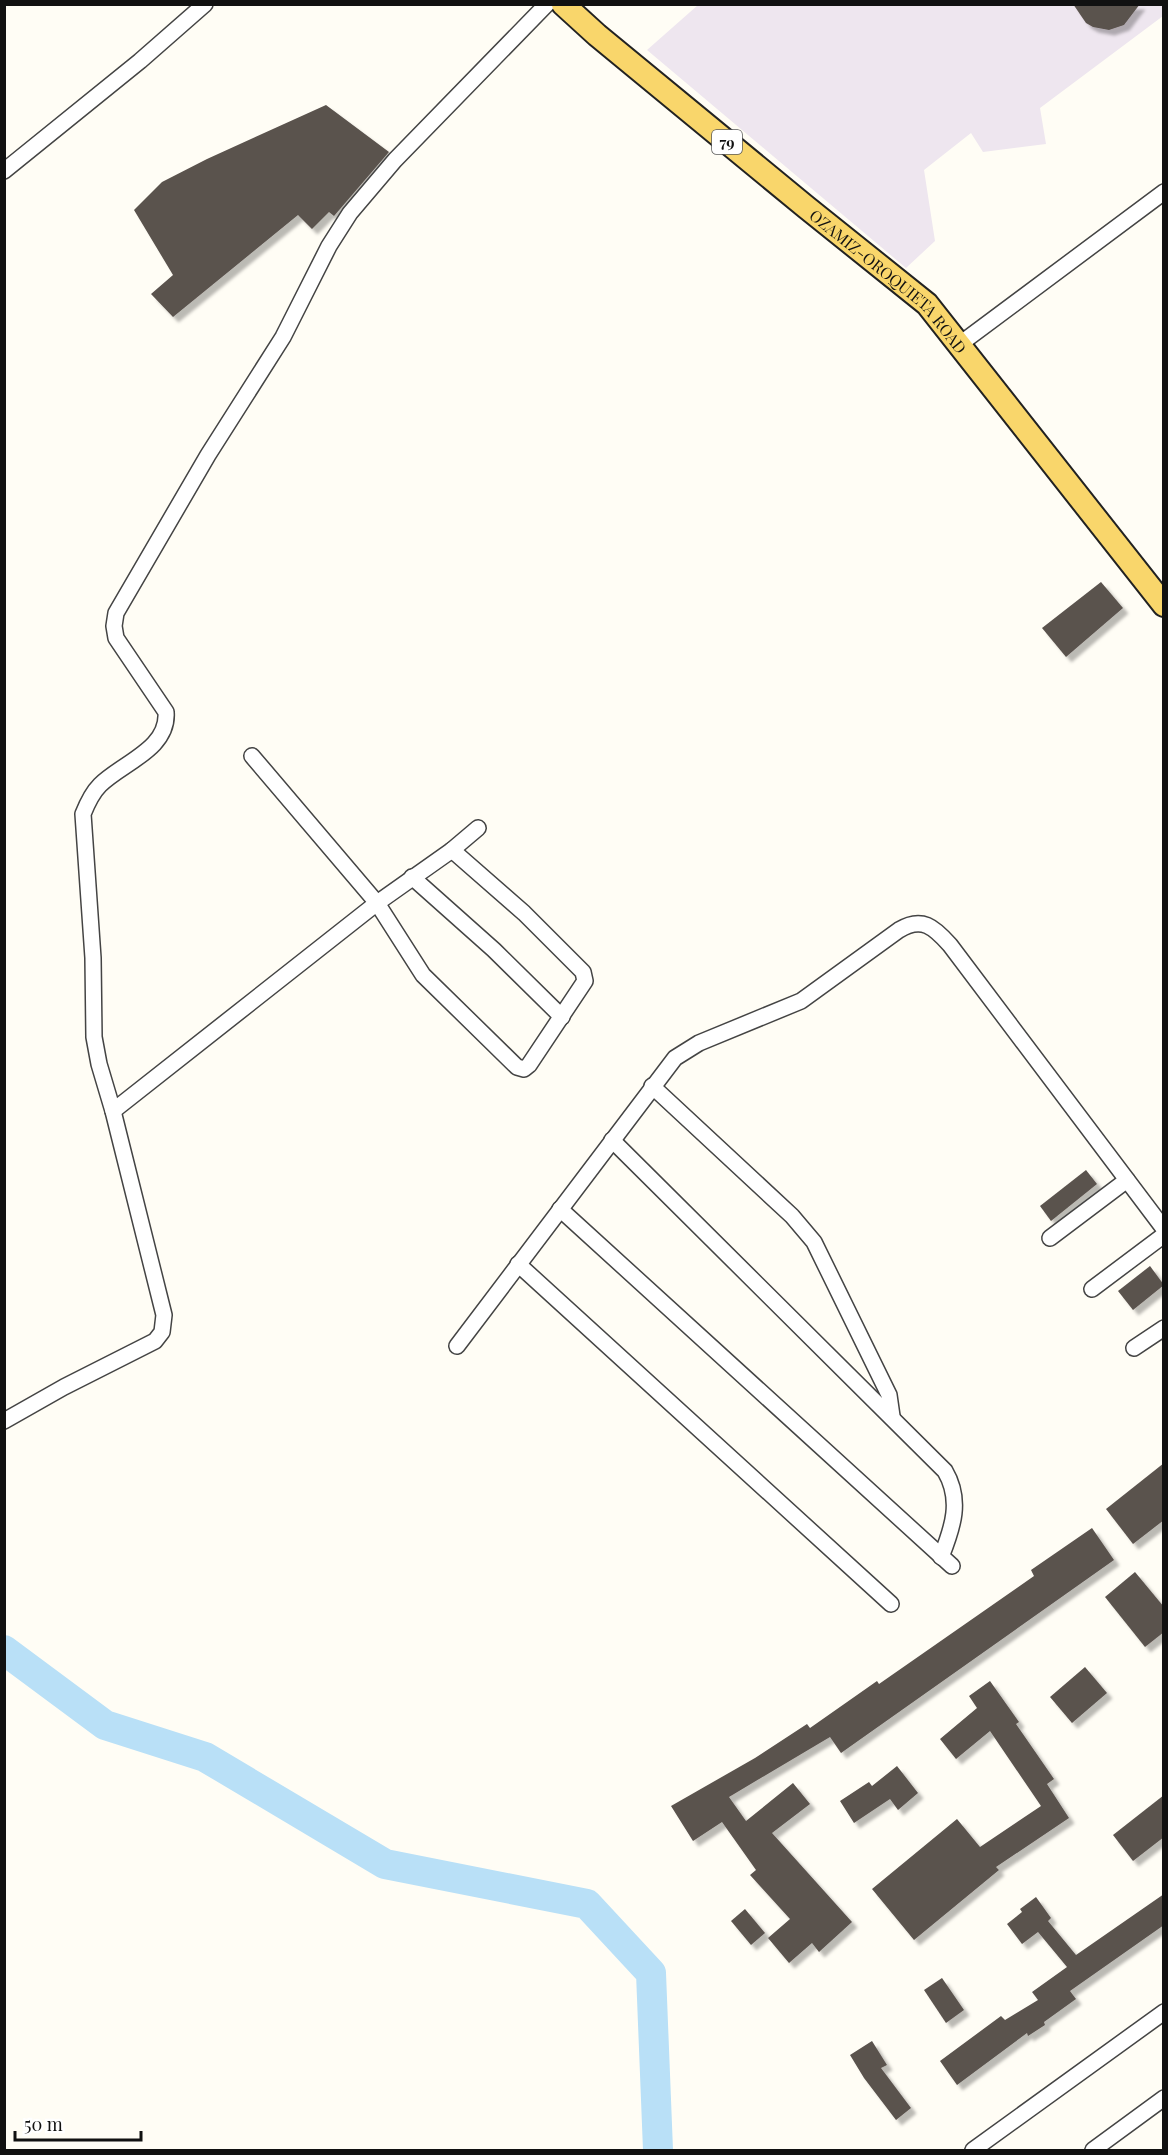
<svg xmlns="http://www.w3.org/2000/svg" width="1168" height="2155" viewBox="0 0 1168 2155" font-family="'Playfair Display',serif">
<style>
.industrial{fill:#eee6ef}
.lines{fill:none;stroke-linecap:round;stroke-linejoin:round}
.river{stroke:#b9e0f7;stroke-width:30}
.building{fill:#5a524d;filter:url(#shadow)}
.minor-casing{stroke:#444;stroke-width:18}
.primary-casing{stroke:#222;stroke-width:26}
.minor{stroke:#fff;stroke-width:15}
.primary{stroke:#f9d66b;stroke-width:22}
.labels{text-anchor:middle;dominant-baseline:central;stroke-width:6;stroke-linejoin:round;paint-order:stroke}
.shield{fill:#fff;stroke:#585858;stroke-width:1.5}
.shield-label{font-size:15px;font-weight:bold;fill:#111}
.street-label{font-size:16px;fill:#111;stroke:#fff}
</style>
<defs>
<filter id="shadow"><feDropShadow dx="5.5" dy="5.5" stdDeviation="1.5" flood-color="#0004"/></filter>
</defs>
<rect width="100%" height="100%" fill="#fffdf5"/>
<path class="industrial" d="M698 5H1163V16L1040 108 1046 144 983 152 971 133 924 170 935 241 906 268 647 50Z"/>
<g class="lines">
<path class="river" d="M4 1650 105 1725 205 1757 385 1864 587 1904 651 1973 658 2150"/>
</g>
<g class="building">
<path d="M1073 4H1140L1124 25 1109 30 1093 27 1086 23Z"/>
<path d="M326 105 389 152 334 216 329 212 312 229 298 215 173 317 151 294 173 275 134 210 162 182 207 159Z"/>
<path d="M1101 582 1123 608 1066 657 1042 628Z"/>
<path d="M1086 1170 1097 1184 1051 1221 1040 1206Z"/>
<path d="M1150 1266 1164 1285 1133 1310 1118 1291Z"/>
<path d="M1164 1463V1520L1133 1544 1106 1509Z"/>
<path d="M1092 1528 1114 1560 841 1753 830 1737 729 1797 746 1821 793 1783 810 1804 772 1833 852 1922 819 1952 812 1943 789 1963 768 1938 790 1919 750 1875 756 1870 722 1822 693 1841 671 1806 755 1758 807 1724 810 1728 877 1681 879 1684 1034 1576 1031 1570Z"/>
<path d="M1135 1572 1164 1607V1632L1145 1647 1105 1597Z"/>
<path d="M1085 1667 1107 1693 1072 1723 1050 1697Z"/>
<path d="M990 1681 1019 1722 1016 1724 1054 1779 1047 1784 1069 1818 996 1867 999 1870 914 1940 872 1889 957 1819 980 1847 1041 1806 990 1731 956 1759 940 1739 977 1708 969 1696Z"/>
<path d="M897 1766 918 1793 898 1810 890 1799 854 1823 840 1801 869 1782 872 1786Z"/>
<path d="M1164 1795V1837L1133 1861 1113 1835Z"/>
<path d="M1164 1894V1925L1070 1991 1076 1999 1044 2022 1045 2025 1028 2036 1027 2033 957 2085 940 2061 1001 2016 1005 2020 1038 2000 1032 1992 1067 1967 1038 1932 1022 1944 1007 1924 1022 1912 1020 1909 1036 1897 1051 1918 1048 1921 1076 1955Z"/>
<path d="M745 1909 765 1933 751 1945 731 1921Z"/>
<path d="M942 1978 964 2010 946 2023 924 1990Z"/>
<path d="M872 2041 887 2065 881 2068 911 2108 896 2120 864 2078 850 2055Z"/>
</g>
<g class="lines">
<g class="minor-casing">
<g id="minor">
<path d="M4 171 140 61 205 4"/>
<path d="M960 344 1164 192"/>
<path d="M252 756 377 903 423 975 517 1067 524 1069 529 1065 585 981 583 972 524 913 452 850"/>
<path d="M412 877 494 950 562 1017"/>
<path d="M652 1086 792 1216 814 1242 889 1395 892 1416"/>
<path d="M113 1111 377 903 452 850 478 828"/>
<path d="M612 1140 945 1471C962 1500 953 1527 941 1557"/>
<path d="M560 1209 952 1566"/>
<path d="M1050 1238 1127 1180"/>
<path d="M518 1264 891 1604"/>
<path d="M1092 1289 1164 1235"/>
<path d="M457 1346 675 1058 699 1043 801 1001 899 930C922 916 934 927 950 945L1164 1229"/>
<path d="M1134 1348 1164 1328"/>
<path d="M4 1421 64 1387 155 1341 162 1332 164 1315 113 1111 99 1064 94 1037 93 958 83 814C87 804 92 793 100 785 122 763 169 749 166 712L116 638 114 626 116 613 208 455 283 337 329 246 350 213 395 160 547 4"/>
<path d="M973 2150 1164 2012"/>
<path d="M1093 2150 1164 2098"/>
</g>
</g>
<g class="primary-casing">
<g id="primary">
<path id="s1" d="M563 4 597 35 806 207 927 304 1164 605"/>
</g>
</g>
<use href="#minor" class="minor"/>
<use href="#primary" class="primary"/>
</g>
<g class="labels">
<rect class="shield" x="712" y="130" width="30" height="24" rx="4.5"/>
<g class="shield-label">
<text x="727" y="142">79</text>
</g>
<g class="street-label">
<text stroke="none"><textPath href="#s1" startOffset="428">OZAMIZ-OROQUIETA ROAD</textPath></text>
</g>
</g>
<rect width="1168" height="2155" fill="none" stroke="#111111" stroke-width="12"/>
<path d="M15 2131v9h126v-9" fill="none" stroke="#111111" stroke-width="3"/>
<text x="24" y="2131" font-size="18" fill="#111111" stroke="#ffffff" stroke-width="4.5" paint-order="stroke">50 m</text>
</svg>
